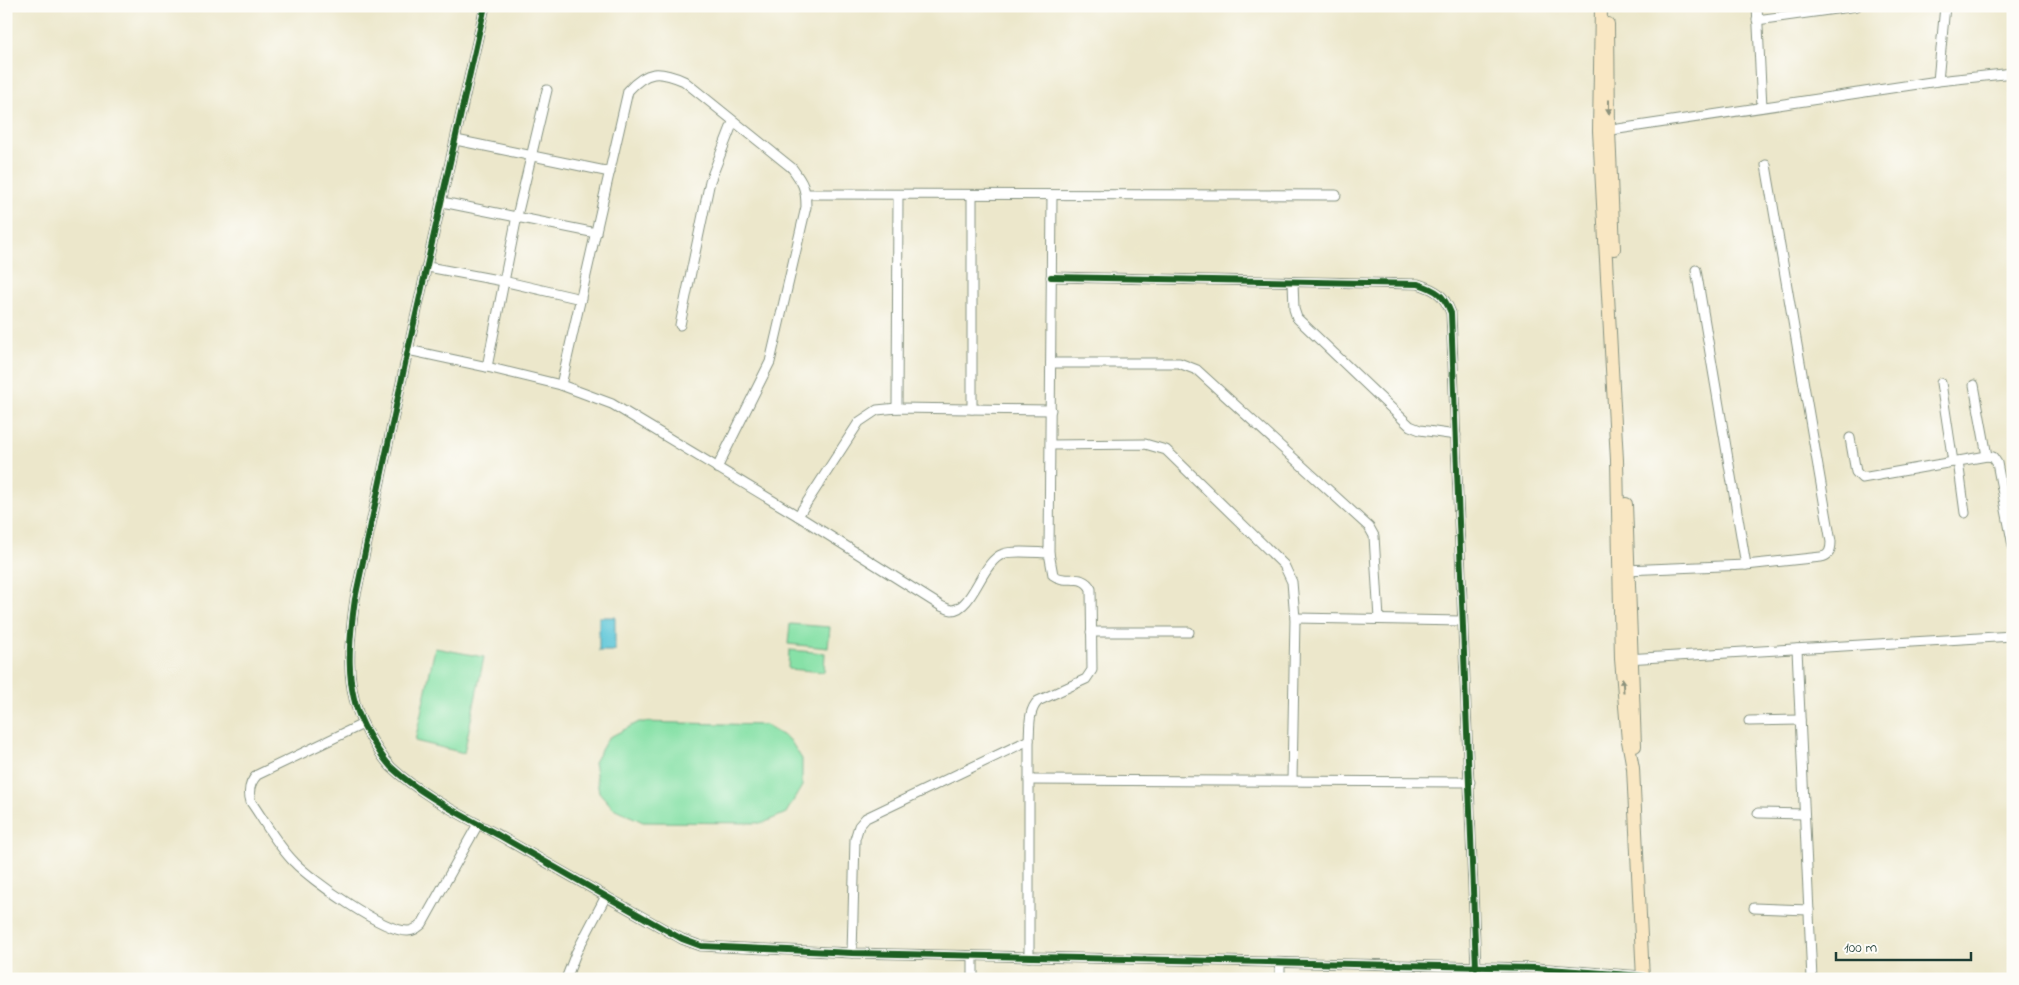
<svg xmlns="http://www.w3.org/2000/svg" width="2019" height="985" viewBox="0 0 2019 985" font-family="'Indie Flower',sans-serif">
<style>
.green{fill:#87e1a7;stroke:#538f6e}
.water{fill:#5dc6d8;stroke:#3e8286}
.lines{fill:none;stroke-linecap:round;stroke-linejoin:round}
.minor-casing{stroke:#869280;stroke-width:11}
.secondary-casing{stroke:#869280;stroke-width:14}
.minor{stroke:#fff;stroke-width:9}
.secondary{stroke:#f9e7c3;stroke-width:12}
.cycleway-casing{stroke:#fdfcf7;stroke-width:9}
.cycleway{stroke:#1b5e20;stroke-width:6}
.oneway{fill:#8c927c}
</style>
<rect width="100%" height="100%" fill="#fdfcf7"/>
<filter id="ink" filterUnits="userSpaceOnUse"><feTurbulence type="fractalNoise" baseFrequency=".02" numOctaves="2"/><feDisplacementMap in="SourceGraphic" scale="10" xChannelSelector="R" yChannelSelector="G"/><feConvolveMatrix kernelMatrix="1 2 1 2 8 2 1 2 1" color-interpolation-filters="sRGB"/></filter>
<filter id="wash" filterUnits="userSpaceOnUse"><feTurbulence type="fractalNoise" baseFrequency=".0096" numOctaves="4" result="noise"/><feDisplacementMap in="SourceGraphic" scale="20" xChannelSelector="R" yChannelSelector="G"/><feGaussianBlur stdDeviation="1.12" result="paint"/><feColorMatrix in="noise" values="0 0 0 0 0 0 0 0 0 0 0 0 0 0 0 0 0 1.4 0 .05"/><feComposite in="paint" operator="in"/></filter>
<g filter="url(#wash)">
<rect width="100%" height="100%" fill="#ece7cb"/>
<g class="green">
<path d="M790 624 830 627 828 648 788 644Z"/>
<path d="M435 648 484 657 464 753 415 741Z"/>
<path d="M789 650 825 653 824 672 788 669Z"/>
<path d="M639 722 765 725 790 740 802 759V786L786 813 763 823 643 822 613 808 599 792 594 762 608 738Z"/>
</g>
<rect class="water" x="599" y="617" width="16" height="34"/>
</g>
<g filter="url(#ink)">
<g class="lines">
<g class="minor-casing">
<g id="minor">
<path d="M485 6 408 350 355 599C349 641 344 687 364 726 371 739 381 756 391 767 422 796 464 816 500 836 561 871 621 905 682 939L701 946 852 953 1536 968 1643 976"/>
<path d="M1757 6 1762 107"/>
<path d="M1757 20 1857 6"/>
<path d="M1938 81 1945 6"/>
<path d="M1605 131 1938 81 2013 73"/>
<path d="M456 140 610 172"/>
<path d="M806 194 1336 195"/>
<path d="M972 195V409"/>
<path d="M442 202 596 233"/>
<path d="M428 267 503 281 581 299"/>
<path d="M1696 270 1746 565"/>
<path d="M1051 277 1418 284C1437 290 1444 295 1451 313L1476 968"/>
<path d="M1293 282 1294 309 1297 318 1410 426 1420 430 1456 435"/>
<path d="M680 325 710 181 733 122"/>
<path d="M408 350 487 367 561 385 612 404 798 516 941 606C944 607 949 610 952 610 973 609 982 561 1003 554 1011 550 1039 553 1049 553"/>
<path d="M1051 363H1179L1197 370 1369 527 1374 536 1379 619"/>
<path d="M487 367 517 216 547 90"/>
<path d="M1941 383 1953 462"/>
<path d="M561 385 628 91C647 70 659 70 684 81L792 168C803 183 806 188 806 207L770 362 717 468"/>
<path d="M1974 385 1987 456"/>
<path d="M897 408 898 195"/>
<path d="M1850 438 1856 472 1862 478 1987 456 1993 457 1997 463 2013 546"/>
<path d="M1051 445 1145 444 1166 450 1284 565 1292 582 1295 618 1292 780"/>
<path d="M1958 461 1965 513"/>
<path d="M798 516 859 422 877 410 897 408 1051 410"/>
<path d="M1625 570 1746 565 1821 557C1829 556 1831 550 1831 542L1766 165"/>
<path d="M1295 618 1462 621"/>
<path d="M1091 632H1189"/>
<path d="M1797 649 1812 979"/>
<path d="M1626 659 2013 636"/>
<path d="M1749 721 1800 720"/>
<path d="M363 724 257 775C249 783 248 792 251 802 265 822 277 845 294 862 311 880 384 932 408 931 414 931 417 928 422 924L478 824"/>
<path d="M1029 780 1470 782"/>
<path d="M1758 813 1804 814"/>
<path d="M1754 908 1809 910"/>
<path d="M852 953 855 839 859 826 866 818 1029 740"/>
<path d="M1029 957V740C1030 727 1028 711 1038 701L1086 679 1092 670 1091 589C1082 572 1066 585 1053 575L1049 553 1052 196"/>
<path d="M566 979 576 953 606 896"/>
<path d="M973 979V956"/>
<path d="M1280 979V963"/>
</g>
</g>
<g class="secondary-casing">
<g id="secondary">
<path d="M1601 6 1599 131 1617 460 1621 659 1628 741 1633 768 1643 979"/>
<path d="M1608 24 1609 130 1614 249"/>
<path d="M1626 504 1635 746"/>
</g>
</g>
<use href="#minor" class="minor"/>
<use href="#secondary" class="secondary"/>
<g class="cycleway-casing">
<g id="cycleway">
<path d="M485 6 408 350 355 599C349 641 344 687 364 726 371 739 381 756 391 767 422 796 464 816 500 836 561 871 621 905 682 939L701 946 852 953 1536 968 1643 976"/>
<path d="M1051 277 1418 284C1437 290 1444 295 1451 313L1476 968"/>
</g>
</g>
<use href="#cycleway" class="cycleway"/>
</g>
<defs><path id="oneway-solid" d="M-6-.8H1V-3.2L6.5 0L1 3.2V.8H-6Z" transform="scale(1.25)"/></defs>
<g class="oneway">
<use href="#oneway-solid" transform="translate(1609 107) rotate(90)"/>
<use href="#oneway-solid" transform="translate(1623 685) rotate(-94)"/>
</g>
</g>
<rect width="2019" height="985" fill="none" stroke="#fdfcf7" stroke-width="25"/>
<path d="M1836 952v8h135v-8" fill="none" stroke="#1f3d34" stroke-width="2.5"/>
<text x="1844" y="952" font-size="15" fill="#1f3d34" stroke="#fdfcf7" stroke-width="4" paint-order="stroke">100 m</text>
</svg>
